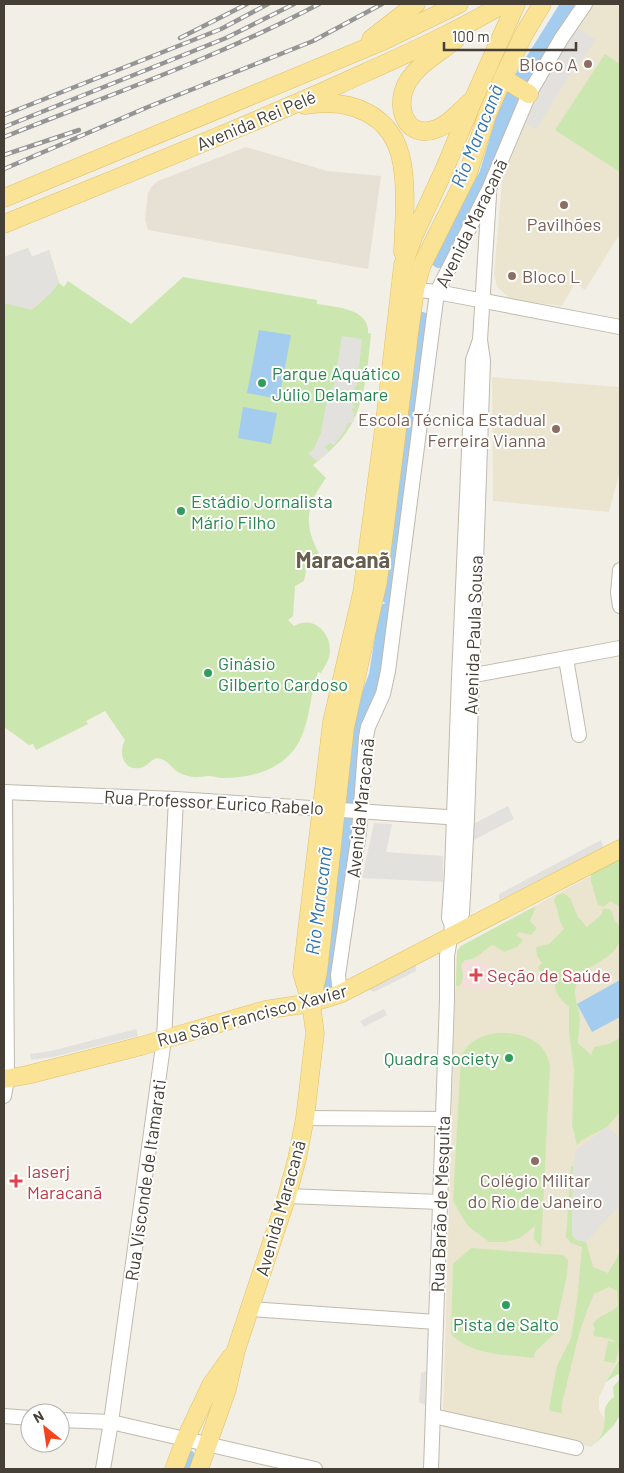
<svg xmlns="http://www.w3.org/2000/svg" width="624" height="1473" viewBox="0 0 624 1473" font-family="Barlow,sans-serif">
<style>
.residential{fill:#e6e1d4}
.education{fill:#ebe5d0}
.medical{fill:#f3ded9}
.green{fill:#cbe6af}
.parking{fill:#e3e1de}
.water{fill:#a3ccee}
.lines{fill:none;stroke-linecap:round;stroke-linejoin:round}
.river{stroke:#a3ccee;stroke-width:16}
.minor-casing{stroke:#c0baab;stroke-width:16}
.major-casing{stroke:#e0c066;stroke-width:19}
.minor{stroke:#fff;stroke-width:14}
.major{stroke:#fbe396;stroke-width:18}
.rail-casing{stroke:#959595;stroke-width:4.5}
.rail{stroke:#fff;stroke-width:2.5;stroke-dasharray:8;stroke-linecap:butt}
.education-dot{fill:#8d6e63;stroke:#fff;stroke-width:2}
.leisure-dot{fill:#2e9e5b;stroke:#fff;stroke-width:2}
.health-dot{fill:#e0444e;stroke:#fff;stroke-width:2}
.labels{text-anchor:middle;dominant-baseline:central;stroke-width:4;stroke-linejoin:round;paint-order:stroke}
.education-label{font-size:18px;fill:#785e54;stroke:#fff;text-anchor:end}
.street-label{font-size:18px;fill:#453f35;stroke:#fff}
.leisure-label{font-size:18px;fill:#27864d;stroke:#fff;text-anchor:start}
.health-label{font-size:18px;fill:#be3a42;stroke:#fff;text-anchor:start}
.water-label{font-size:19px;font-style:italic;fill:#3174ae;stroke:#fff}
.district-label{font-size:22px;font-weight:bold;fill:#675e4d;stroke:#fff}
</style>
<rect width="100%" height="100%" fill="#f2efe6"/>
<path class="residential" d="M246 147 327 171 381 176 368 269 148 230 145 220 148 193 152 186 158 181Z"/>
<g class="education">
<path d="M591 4H620V234L585 290 575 283 562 306 512 300 497 287 494 274 502 181 525 123 553 62Z"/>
<path d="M492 377 620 387V471L609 512 493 501Z"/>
<path d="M620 860V1357L609 1376 599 1397V1409L604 1419V1425L603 1430 597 1442 591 1447 443 1413 456 966 457 951 461 946Z"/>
</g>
<path class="medical" d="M462 961 491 963 489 989 461 988Z"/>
<g class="green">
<path d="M605 54 620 64V172L555 130Z"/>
<path d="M28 248 32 257 49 250 59 283 64 287 68 281 131 324 183 277 317 300V304C334 307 370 308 368 333L371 334C367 369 366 409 342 438 334 448 323 457 313 465L326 478C303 509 304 528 323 561L316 566 313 561 307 565 304 581 295 586 293 616 288 620 294 626C312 615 330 631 330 650 330 659 325 666 321 673L318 672C310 695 310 721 299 742 283 770 252 778 223 778 218 778 213 776 208 776 203 776 197 778 193 777 187 776 180 774 175 770 169 764 167 760 157 758 150 760 147 767 140 768 123 771 118 752 125 740L105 711 86 721 88 724 36 750 33 744 29 745 4 727V257Z"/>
<path d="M620 857V907L610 901 604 907 598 905 591 881V873Z"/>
<path d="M563 893 570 898 578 917 587 927 601 915 603 909H610C613 913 613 915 614 919 616 923 620 925 620 929 624 963 584 959 576 986 573 995 577 1003 579 1012 581 1021 578 1034 578 1043L591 1055 594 1047 609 1044 620 1038V1112L607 1127 582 1140 577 1145 572 1125 574 1070 569 1032V1007C558 997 553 992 556 976L550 973 540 972 538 967 542 963 537 956 536 947 549 944 564 929C557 918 559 911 554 901L556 896Z"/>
<path d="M536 906 530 921 537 928 531 935 519 932 516 935 523 940 517 947 504 952 493 945C482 950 478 960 465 960L461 965 463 975 462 983 458 987 456 985 457 951 461 946Z"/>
<path d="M497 1033C521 1032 546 1039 550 1066L541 1247 534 1239 535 1226 520 1238 506 1242H489L468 1226 453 1201 461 1057C469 1040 480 1036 497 1033Z"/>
<path d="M571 1166H573L572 1235 577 1240 586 1242 593 1267 608 1273 620 1252V1374H618L606 1382 619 1360V1349L615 1363 604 1361 608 1341 616 1342 611 1339 594 1336 593 1333 595 1329 593 1324C599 1314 609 1315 618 1306L617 1291 609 1287 594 1294 588 1308 579 1334 562 1403V1413L550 1411 549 1408 557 1366 571 1338 577 1301 582 1247 571 1243 566 1237Z"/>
<path d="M471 1248 548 1254 563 1255 568 1260 567 1275 554 1334 535 1352 534 1358C504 1354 472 1356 451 1334L453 1264Z"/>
<path d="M620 1379V1415L614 1425 597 1442C600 1437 603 1432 604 1427 606 1413 601 1407 614 1397L613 1387Z"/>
</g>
<g class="parking">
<path d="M574 26 596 40 571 73 536 130 525 123 553 62Z"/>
<path d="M28 248 32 257 49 250 59 283 51 293 32 310 4 303V257Z"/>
<path d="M342 336 362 339 359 368 356 371 359 377 356 380 358 384 354 388 357 392 353 395 356 399 352 402 355 407 351 410 355 414 353 416 355 418 352 423H348L344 432 335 444 333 445 330 443 325 447 329 452 317 461 308 454 314 448 321 433 328 393 334 386Z"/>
<path d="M508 806 514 819 472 841 471 825Z"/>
<path d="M374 823 392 824 386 852 443 856V882L362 878Z"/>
<path d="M601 840 604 849 499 901V894Z"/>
<path d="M416 961V971L374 992 366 988Z"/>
<path d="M384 1009 387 1015 364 1027 360 1021Z"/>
<path d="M136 1029 138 1036 53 1057 31 1060 30 1054 51 1051Z"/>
<path d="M607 1127 620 1137V1205L586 1242 577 1240 572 1235 573 1166 576 1150Z"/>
<path d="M426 1371 425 1405 419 1402 421 1373Z"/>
</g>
<g class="water">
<path d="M259 330 291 335 279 399 247 393Z"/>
<path d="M243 407 277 413 271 444 238 438Z"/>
<path d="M620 980V1017L592 1032 577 1004Z"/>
</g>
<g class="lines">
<g class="river">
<path d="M439 260 487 175 510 98 569 4"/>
<path d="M389 596 422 320"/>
<path d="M350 800 358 726 377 675 387 611"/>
<path d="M327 983 348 825"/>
<path d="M184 1469 188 1458"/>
</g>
<g class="minor-casing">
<g id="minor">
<path d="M408 293C418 289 426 291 437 292L620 327"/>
<path d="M620 570 618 593 620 606"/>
<path d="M566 659 579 735"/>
<path d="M464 677 620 648"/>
<path d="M4 792 176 799 462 818"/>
<path d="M452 926 462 914 467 819 483 361 480 340 489 195"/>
<path d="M340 994 338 975 359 832 366 737 368 727 383 694 388 671 437 292 489 189 529 94 561 39 585 4"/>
<path d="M4 1096 7 1079 5 793"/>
<path d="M305 1118 443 1119"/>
<path d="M287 1196 440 1202"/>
<path d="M249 1309 436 1322"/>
<path d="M4 1416 30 1418"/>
<path d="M433 1416 576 1448"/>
<path d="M60 1420 111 1422 315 1469"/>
<path d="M103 1469 111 1422 164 1039 176 799"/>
<path d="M431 1469 447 999V956L452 926 449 918 452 872 459 678 473 360 480 340"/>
</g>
</g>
<g class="major-casing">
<g id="major">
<path d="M371 39 416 4"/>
<path d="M455 40C439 53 418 64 407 83 394 107 406 140 436 129 449 125 459 112 469 103"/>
<path d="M503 78 529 94"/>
<path d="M305 105C350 98 393 113 402 163 407 192 404 223 403 252"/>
<path d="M4 198 383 41 459 4"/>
<path d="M4 224C116 178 229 134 340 84 395 59 451 35 503 4"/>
<path d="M311 1002 318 972 345 727 378 581 410 326 415 290 421 267 468 173 487 115 503 78 524 34 542 4"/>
<path d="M4 1079 27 1075 141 1046 265 1010 311 1003 340 994 620 849"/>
<path d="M174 1469 185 1440 211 1385 231 1357"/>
<path d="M199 1469 227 1389 236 1350 287 1196 297 1159 305 1118 315 1033 311 1003 302 973 332 722 362 593 385 421 403 265 414 235 445 168 474 98 516 4"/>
</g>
</g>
<use href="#minor" class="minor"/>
<use href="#major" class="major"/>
<g class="rail-casing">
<g id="rail">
<path d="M180 38 247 4"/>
<path d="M4 115 221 29 268 4"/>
<path d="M4 127 226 38 294 4"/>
<path d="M4 137C109 95 219 57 319 4"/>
<path d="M4 155 79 130"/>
<path d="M4 169 148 107 313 41 382 4"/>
</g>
</g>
<use href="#rail" class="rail"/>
</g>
<g class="education-dot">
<circle cx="588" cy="64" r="5"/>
<circle cx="564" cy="205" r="5"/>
<circle cx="512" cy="276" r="5"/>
<circle cx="556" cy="429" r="5"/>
<circle cx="535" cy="1161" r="5"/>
</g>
<g class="leisure-dot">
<circle cx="262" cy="383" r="5"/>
<circle cx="181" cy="511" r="5"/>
<circle cx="208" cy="673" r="5"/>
<circle cx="509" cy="1058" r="5"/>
<circle cx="506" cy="1305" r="5"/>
</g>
<g class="health-dot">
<path d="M473.5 967.5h5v5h5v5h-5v5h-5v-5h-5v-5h5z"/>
<path d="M13.5 1173.5h5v5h5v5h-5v5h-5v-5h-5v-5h5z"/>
</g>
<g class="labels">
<g class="education-label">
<text x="578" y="64">Bloco A</text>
<text x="564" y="224" text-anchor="middle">Pavilhões</text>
<text x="522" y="276" text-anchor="start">Bloco L</text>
<text x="546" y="419">Escola Técnica Estadual<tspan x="546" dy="21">Ferreira Vianna</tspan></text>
<text x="535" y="1180" text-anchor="middle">Colégio Militar<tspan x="535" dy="21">do Rio de Janeiro</tspan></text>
</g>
<g class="street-label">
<text transform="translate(256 120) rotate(-23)">Avenida Rei Pelé</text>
<text transform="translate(471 223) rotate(-64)">Avenida Maracanã</text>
<text transform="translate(473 635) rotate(-88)">Avenida Paula Sousa</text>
<text transform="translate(214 802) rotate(3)">Rua Professor Eurico Rabelo</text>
<text transform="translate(360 808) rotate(-84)">Avenida Maracanã</text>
<text transform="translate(252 1015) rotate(-15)">Rua São Francisco Xavier</text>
<text transform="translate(145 1180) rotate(-82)">Rua Visconde de Itamarati</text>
<text transform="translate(440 1204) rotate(-88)">Rua Barão de Mesquita</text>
<text transform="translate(280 1208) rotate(-74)">Avenida Maracanã</text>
</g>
<g class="leisure-label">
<text x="272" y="373">Parque Aquático<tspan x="272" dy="21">Júlio Delamare</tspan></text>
<text x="191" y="501">Estádio Jornalista<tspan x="191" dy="21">Mário Filho</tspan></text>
<text x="218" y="663">Ginásio<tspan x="218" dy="21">Gilberto Cardoso</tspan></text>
<text x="499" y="1058" text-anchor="end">Quadra society</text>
<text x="506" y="1324" text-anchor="middle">Pista de Salto</text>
</g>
<g class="health-label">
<text x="487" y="975">Seção de Saúde</text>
<text x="27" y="1171">Iaserj<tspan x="27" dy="21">Maracanã</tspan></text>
</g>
<g class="water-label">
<text transform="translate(476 136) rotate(-68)">Rio Maracanã</text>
<text transform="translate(318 901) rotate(-83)">Rio Maracanã</text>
</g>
<g class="district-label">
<text x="343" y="559">Maracanã</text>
</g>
</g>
<rect width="624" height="1473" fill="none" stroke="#453f35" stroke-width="10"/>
<g transform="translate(45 1428) rotate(330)"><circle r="24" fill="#ffffff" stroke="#b5b2ae"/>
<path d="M0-4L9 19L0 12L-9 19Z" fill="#f4441b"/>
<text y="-8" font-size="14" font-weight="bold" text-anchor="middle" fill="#453f35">N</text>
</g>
<path d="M444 42v8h132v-8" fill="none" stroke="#453f35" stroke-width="2.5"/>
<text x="452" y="42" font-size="15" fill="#453f35" stroke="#ffffff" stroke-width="4" paint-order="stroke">100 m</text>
</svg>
